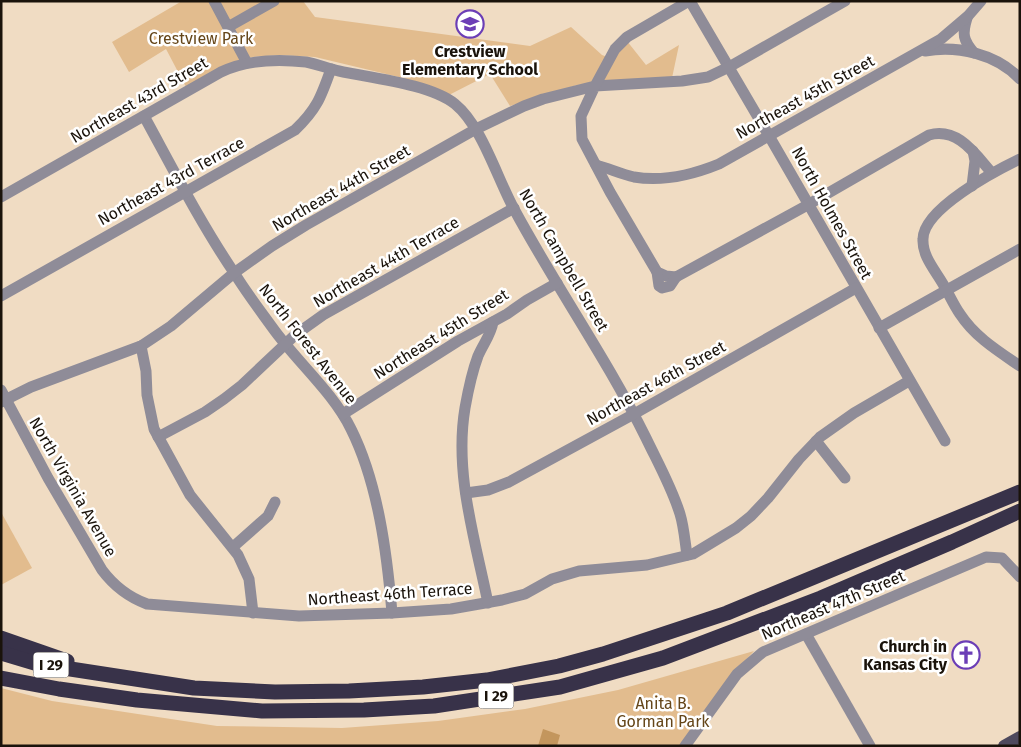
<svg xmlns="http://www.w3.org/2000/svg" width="1021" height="747" viewBox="0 0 1021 747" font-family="'Fira Sans',sans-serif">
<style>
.green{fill:#e2bc8e}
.water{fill:#c3965d}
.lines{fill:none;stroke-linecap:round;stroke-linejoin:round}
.minor{stroke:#8f8c98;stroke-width:11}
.major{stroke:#4e495d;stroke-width:12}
.highway{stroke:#383249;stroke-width:15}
.labels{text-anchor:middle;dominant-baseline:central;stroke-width:5;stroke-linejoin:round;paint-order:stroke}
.shield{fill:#fff;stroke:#5f5a54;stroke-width:1}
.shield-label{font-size:15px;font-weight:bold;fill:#1a130b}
.park-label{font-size:16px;fill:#654619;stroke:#fff}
.poi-label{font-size:16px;font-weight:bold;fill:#1a130b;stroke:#fff}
.street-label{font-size:16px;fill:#1a130b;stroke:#fff}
</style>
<rect width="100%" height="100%" fill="#f0dcc3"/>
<g class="green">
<path d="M182 1H303L315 17 530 46 571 27 602 55 613 59 627 41 646 65 679 45 672 78 577 85 510 106 490 74 447 96 403 78 315 57 280 55 252 57 231 64 186 87 166 49 129 72 112 42Z"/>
<path d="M1 512 32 568 1 585Z"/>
<path d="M754 651 730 677 680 746H1V688L52 701 217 726 342 728 438 721 525 709 618 690Z"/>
</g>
<path class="water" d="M543 729 560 735 557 746H538Z"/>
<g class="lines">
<g class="minor">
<path d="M214 1 247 63"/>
<path d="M690 1 772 141 945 441"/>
<path d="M845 1 729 67 708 77 682 81 595 86 581 116 582 139 610 192 657 272 666 276 676 277 804 207 929 135C958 127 975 154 992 173"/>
<path d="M967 18C962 34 963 40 974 53"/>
<path d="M228 27 274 1"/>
<path d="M925 51C957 45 997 54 1020 79"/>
<path d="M144 116C173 169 201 224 235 274 246 292 259 309 272 327 296 361 333 392 351 429 378 483 387 553 392 613"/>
<path d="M1020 159C995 171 923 209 923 239 922 256 935 270 943 284 949 294 953 304 960 314 975 337 998 351 1020 366"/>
<path d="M596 165C608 168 621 174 634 177 663 182 692 175 719 164L941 39 968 16 981 1"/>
<path d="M972 186 975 161 973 151"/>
<path d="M1 197 221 72C246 60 279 59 306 62 317 64 329 69 339 71 371 78 430 84 455 104 482 126 497 178 514 209 556 287 607 359 646 438 658 463 672 488 680 514 684 527 685 542 687 555"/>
<path d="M657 272 659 286 662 288 670 286 676 277"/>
<path d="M1 296 295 130C317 109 321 97 331 69"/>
<path d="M879 328 1020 249"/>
<path d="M141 346 146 371 147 395 154 429 190 495 238 555 249 579 253 613"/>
<path d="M1 390 48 478 102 570C114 586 128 597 147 604L299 616 392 613 451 609 502 600 525 594 552 579 579 571 647 565 693 554 736 528 751 516 768 498 799 459 820 437 854 413 909 381"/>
<path d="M1 402 31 387 141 346 171 326 234 273 272 246 306 225 476 129 524 106 543 99 595 86 615 49 627 37 689 1"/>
<path d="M343 414 458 341 507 314 527 300 557 283"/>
<path d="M158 437 205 412 224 399 242 385 295 335 323 315 514 208"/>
<path d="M816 441 845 478"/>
<path d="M466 493 488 490 509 482 634 414 856 288"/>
<path d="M233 547 268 516 275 502"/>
<path d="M488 603C475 539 454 473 465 408 468 391 472 372 478 356 483 344 491 335 493 322"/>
<path d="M806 634 870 746"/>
<path d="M685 746 737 674 763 652 986 557 1002 558 1020 577"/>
</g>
<path class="major" d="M1004 746 1020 737"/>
<g class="highway">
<path d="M1 638 67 661"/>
<path d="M1 653 38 664 194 688 275 692 349 691 423 687 487 680 559 666 603 654 727 613 1020 492"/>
<path d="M1 678 59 689 137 700 262 711 364 710 434 706 560 687 663 658 821 598 952 542 1020 511"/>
</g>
</g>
<defs>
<g id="school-ring" transform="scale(1.4375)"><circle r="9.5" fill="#fff" stroke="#6b3eb6" stroke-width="1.5"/><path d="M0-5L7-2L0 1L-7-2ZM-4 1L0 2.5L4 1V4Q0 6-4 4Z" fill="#6b3eb6"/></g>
<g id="church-ring" transform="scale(1.4375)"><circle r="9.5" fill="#fff" stroke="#6b3eb6" stroke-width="1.5"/><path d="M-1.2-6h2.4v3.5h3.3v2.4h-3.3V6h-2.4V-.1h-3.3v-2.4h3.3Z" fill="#6b3eb6"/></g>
</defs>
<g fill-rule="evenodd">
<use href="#school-ring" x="470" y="24"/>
<use href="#church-ring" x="966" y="655"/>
</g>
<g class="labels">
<g class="shield">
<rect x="33.5" y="652.5" width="35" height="25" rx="4"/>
<rect x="478.5" y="683.5" width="35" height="25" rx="4"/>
</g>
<g class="shield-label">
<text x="51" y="665">I 29</text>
<text x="496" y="696">I 29</text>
</g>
<g class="park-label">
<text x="201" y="38">Crestview Park</text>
<text x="663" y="703">Anita B.<tspan x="663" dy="18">Gorman Park</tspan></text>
</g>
<g class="poi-label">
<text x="470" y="51">Crestview<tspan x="470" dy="18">Elementary School</tspan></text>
<text x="947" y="646" text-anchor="end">Church in<tspan x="947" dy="18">Kansas City</tspan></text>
</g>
<g class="street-label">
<text transform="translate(805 97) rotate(-29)">Northeast 45th Street</text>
<text transform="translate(139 100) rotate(-30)">Northeast 43rd Street</text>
<text transform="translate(171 181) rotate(-29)">Northeast 43rd Terrace</text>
<text transform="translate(341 188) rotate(-30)">Northeast 44th Street</text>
<text transform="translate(832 213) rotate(61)">North Holmes Street</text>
<text transform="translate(564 260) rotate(60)">North Campbell Street</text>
<text transform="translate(386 262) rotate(-30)">Northeast 44th Terrace</text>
<text transform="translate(441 334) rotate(-32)">Northeast 45th Street</text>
<text transform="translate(308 344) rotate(52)">North Forest Avenue</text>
<text transform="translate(656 383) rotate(-29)">Northeast 46th Street</text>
<text transform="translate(73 487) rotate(60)">North Virginia Avenue</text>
<text transform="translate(390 594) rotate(-4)">Northeast 46th Terrace</text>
<text transform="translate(833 605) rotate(-23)">Northeast 47th Street</text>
</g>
</g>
<rect width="1021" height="747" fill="none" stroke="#1a130b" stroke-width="5"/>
</svg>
